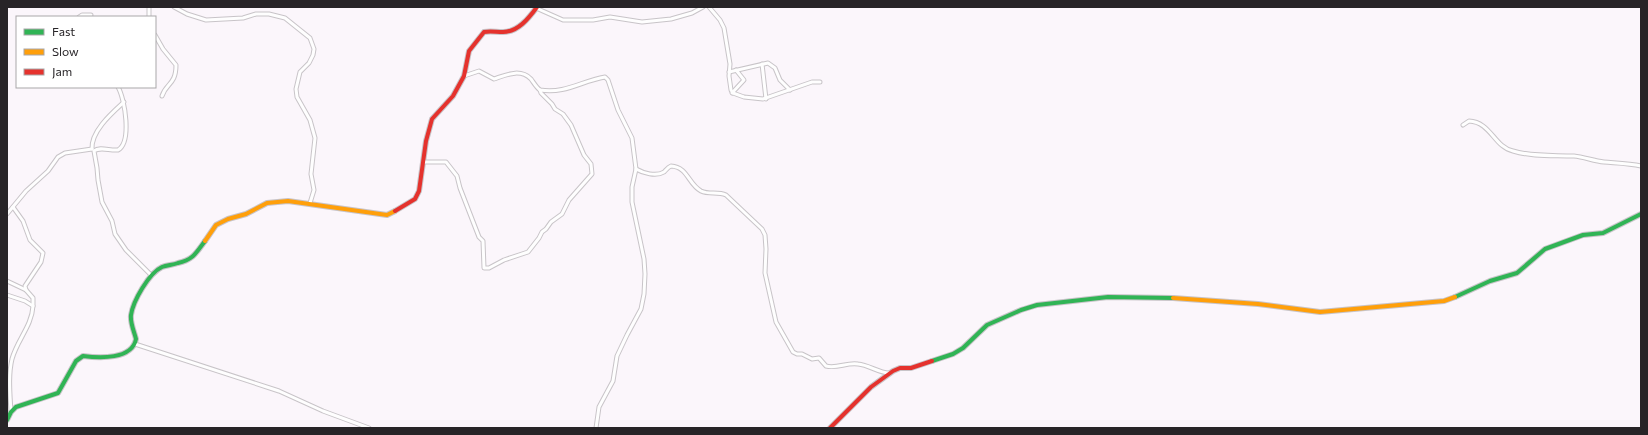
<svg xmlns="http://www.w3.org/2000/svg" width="1648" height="435" viewBox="0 0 1648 435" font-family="Commissioner,sans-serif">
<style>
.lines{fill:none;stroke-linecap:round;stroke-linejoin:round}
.street-casing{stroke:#c8c4c8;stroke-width:5}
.fast-casing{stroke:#c8c4c8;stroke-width:6}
.slow-casing{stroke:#c8c4c8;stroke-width:6}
.jam-casing{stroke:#c8c4c8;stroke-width:6}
.street{stroke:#fefefe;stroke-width:3}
.fast{stroke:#30b455;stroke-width:4}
.slow{stroke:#ff9f0a;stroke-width:4}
.jam{stroke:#e5322d;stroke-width:4}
</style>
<rect width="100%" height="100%" fill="#fbf6fb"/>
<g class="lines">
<g class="street-casing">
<g id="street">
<path d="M174 7 187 14 206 20 243 18 256 14H269L285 18 310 38 314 49 313 55 309 63 300 72 296 89 297 97 310 120 315 138 311 174 314 190 310 203"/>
<path d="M709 7 720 20 724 28 730 64 729 76 731 90 733 93 744 97 763 99 812 82H820"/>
<path d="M536 8 563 20H593L610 17 642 22 671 19 692 13 703 7"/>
<path d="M79 17 82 15H91"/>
<path d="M149 17V7"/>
<path d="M155 35 163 49 176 65C176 85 166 83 162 96"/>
<path d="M762 64 766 99"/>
<path d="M729 72 768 63 775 68 780 80 790 90"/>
<path d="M464 76 479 71 494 79C506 75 520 68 531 79 534 83 536 87 540 90 566 94 581 81 605 77L608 80 618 110 632 138 636 169 632 187V202L644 259 645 274 644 294 641 309 627 335 617 356 613 381 599 407 596 428"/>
<path d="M118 87C125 99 132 142 118 150 110 151 100 146 94 151L97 168 98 180 102 202 112 221 115 234 126 250 151 275"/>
<path d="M732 93 744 80 736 70"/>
<path d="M1463 125 1469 121C1491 122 1494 147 1513 151 1533 157 1554 155 1574 156 1584 157 1594 161 1604 162 1616 163 1629 163 1641 166"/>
<path d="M92 149C91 131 112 113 124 102"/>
<path d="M423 162H446L457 176 460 188 472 219 479 237 483 241 484 268H489L504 260 528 252 539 238 542 232 546 229 551 222 562 214 569 200 592 174 591 164 584 155 571 125 563 114 555 109 552 104 541 93 540 90"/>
<path d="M636 169C643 173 656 177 664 172 666 170 668 167 671 166 688 167 688 184 701 191 709 195 718 191 726 195L762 229 765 235 766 249 765 273 776 322 793 352 797 354H802L812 359 819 358 826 366C837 369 847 362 858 364 869 365 879 373 889 373"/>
<path d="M13 207 23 221 30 240 43 253 41 262 25 286 26 290 33 298V306"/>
<path d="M7 214 26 191 48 171 58 157 65 153 92 149"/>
<path d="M7 281 26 290"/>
<path d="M7 295 25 301 33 306C32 326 17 340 12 359 8 376 10 394 11 412"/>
<path d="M135 344 279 391 323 411 369 428"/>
</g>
</g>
<g class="fast-casing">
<g id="fast">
<path d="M1455 297 1490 281 1517 273 1545 249 1583 235 1603 233 1641 214"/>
<path d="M932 361 953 354 963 348 987 325 1021 310 1037 305 1108 297 1173 298"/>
<path d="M7 420 11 412 16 407 58 393 76 361 83 356C99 358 132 360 136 339 134 331 130 323 131 315 133 301 149 273 162 267 167 265 173 265 178 263 193 260 196 253 205 241"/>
</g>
</g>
<g class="slow-casing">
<g id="slow">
<path d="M205 241 216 225 228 219 246 214 267 203 288 201 387 215 395 211"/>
<path d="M1173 298 1258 304 1320 312 1444 301 1455 297"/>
</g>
</g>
<g class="jam-casing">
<g id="jam">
<path d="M395 211 415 199 419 191 426 141 432 119 453 96 464 76 469 51 484 32C490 31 496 32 503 32 518 32 529 18 537 7"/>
<path d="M830 428 871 387 893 371 900 368H911L932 361"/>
</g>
</g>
<use href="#street" class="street"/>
<use href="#fast" class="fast"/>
<use href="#slow" class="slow"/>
<use href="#jam" class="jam"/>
</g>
<rect width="1648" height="435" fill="none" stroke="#272427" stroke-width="16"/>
<rect x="16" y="16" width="140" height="72" fill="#ffffff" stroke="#a9a7a9"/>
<rect x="24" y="29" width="20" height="6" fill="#30b455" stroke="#a9a7a9"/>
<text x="52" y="36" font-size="12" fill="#272427">Fast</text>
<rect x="24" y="49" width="20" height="6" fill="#ff9f0a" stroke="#a9a7a9"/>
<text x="52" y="56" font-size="12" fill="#272427">Slow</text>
<rect x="24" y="69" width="20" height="6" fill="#e5322d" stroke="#a9a7a9"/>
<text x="52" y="76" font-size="12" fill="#272427">Jam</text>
</svg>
